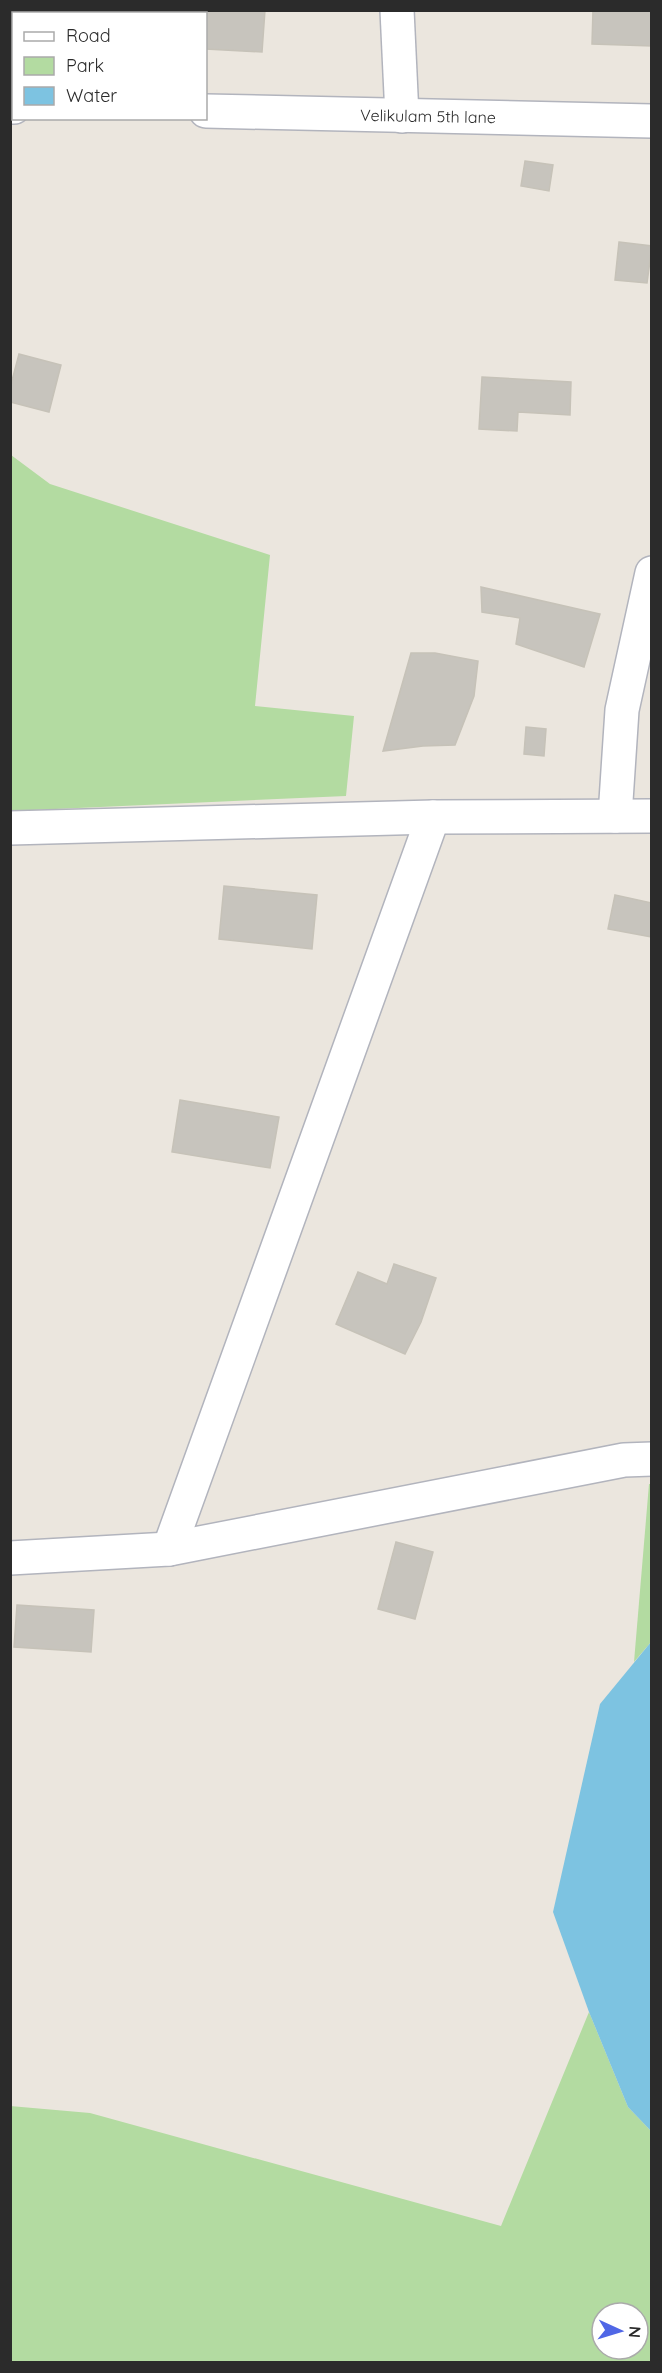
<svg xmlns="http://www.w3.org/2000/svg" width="662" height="2373" viewBox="0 0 662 2373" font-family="Quicksand,sans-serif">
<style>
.green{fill:#b3dba1;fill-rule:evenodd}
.water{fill:#7dc3e1}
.building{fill:#c7c4bd;stroke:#c6c2b8;stroke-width:1.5}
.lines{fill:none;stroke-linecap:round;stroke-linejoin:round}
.minor-casing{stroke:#b2b4bd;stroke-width:36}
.minor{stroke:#fff;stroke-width:33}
.labels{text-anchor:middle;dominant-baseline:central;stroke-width:6;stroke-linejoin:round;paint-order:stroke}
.street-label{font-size:16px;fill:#2b2b2b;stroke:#fff}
</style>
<rect width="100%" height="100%" fill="#ebe6de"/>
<g class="green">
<path d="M11 455 50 484 270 555 255 706 354 716 346 796 11 811Z"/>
<path d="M649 1484H651V1642L634 1662Z"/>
<path d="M589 2012 628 2107 651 2131V2362H11L10 2106 90 2113 501 2226ZM602 2313H638V2349H602Z"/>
</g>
<path class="water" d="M651 1642V2131L628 2107 589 2012 553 1912 600 1704Z"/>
<g class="building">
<path d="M11 10H42L50 14H14V52H10Z"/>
<path d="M99 10H132V14H98Z"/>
<path d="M206 10H265L262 52 206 49Z"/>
<path d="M593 10H652V46L592 44Z"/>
<path d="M525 161 553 165 549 191 521 186Z"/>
<path d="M619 242 652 246 647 283 615 280Z"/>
<path d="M19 354 61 365 49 412 10 402V388Z"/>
<path d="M482 377 571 382 570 415 518 412 517 431 479 429Z"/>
<path d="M481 587 600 614 584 667 516 644 520 618 482 612Z"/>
<path d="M411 653H435L478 661 474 696 455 745 423 746 383 751Z"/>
<path d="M526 727 546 729 544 756 524 754Z"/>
<path d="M224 886 317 895 312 949 219 939Z"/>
<path d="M615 895 652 903V937L608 929Z"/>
<path d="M180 1100 279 1117 270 1168 172 1152Z"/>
<path d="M394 1264 436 1278 421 1322 405 1354 336 1324 358 1272 387 1284Z"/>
<path d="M396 1542 433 1552 415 1619 378 1609Z"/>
<path d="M17 1605 94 1610 91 1652 14 1647Z"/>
</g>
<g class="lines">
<g class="minor-casing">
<g id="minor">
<path d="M397 10 402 116"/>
<path d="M10 107H14"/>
<path d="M206 111 652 121"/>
<path d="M615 816 622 710 652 573"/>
<path d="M10 828 433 817 652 816"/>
<path d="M169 1549 433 817"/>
<path d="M10 1558 169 1549 624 1460 652 1459"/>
</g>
</g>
<use href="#minor" class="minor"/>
</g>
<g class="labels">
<g class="street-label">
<text transform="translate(428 116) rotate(1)">Velikulam 5th lane</text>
</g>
</g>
<rect width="662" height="2373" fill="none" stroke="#2b2b2b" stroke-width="24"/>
<rect x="12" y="12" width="195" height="108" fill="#ffffff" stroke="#aaaaaa" stroke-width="1.5"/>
<rect x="24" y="32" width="30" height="9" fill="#ffffff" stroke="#aaaaaa" stroke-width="1.5"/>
<text x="66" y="42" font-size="18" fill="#2b2b2b">Road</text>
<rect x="24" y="57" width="30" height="18" fill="#b3dba1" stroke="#aaaaaa" stroke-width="1.5"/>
<text x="66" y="72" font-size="18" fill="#2b2b2b">Park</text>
<rect x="24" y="87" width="30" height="18" fill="#7dc3e1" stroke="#aaaaaa" stroke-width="1.5"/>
<text x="66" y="102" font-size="18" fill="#2b2b2b">Water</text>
<g transform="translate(620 2331) rotate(94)"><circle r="28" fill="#ffffff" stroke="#aaaaaa" stroke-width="1.5"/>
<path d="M0-4.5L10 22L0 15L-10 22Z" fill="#5067e6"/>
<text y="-9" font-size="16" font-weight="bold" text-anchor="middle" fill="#2b2b2b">N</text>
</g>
</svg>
